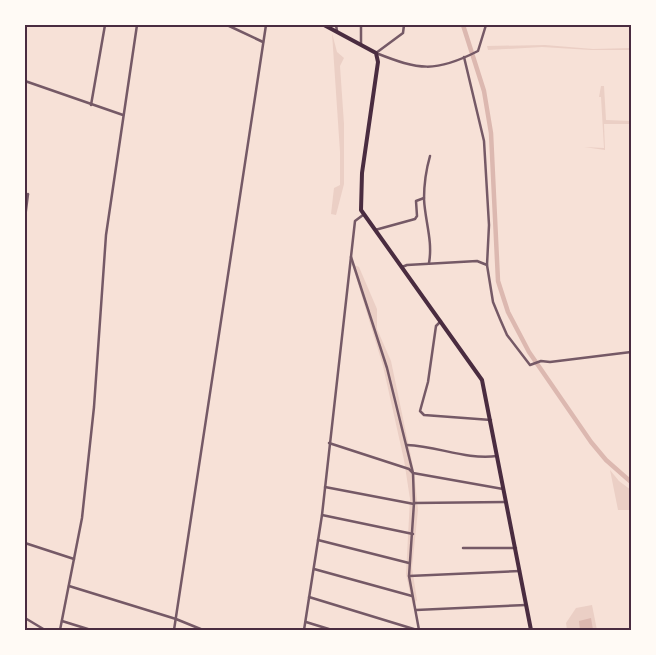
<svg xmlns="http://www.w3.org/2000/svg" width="656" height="655" viewBox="0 0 656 655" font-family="'IBM Plex Serif',serif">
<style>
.green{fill:#ebcfc5}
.water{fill:#dcb8b0}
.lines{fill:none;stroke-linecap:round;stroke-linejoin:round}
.canal{stroke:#dcb8b0;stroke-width:4.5}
.minor{stroke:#755966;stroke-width:2.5}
.secondary{stroke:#4a2c40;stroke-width:4}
.neatline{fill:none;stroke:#4a2c40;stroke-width:2}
</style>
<rect width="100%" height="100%" fill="#f7e1d7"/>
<g class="green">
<path d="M332 33 337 52 344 58 340 66 344 124V184L336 215 331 214 334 188 340 185V152Z"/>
<path d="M545 45 593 49 631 48V50H591L542 47 488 50 487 46Z"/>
<path d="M601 86H604L606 120 631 121V124H604L605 150 584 147 604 148 601 97H599Z"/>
<path d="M352 264 359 267 377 309V329L391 361 414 471 418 510 412 568 417 600 413 607 406 574 410 499 404 460 383 366Z"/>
<path d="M610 470 619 481 631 490V510H618Z"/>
<path d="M592 605 597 630H567L566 623 576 608Z"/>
</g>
<path class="water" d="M591 618 593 630H580L579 621Z"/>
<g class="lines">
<path class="canal" d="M463 25 484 91 491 133 498 281 508 312 529 352 591 442 606 460 631 482"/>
<g class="minor">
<path d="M227 25 263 42"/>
<path d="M336 25 337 31"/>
<path d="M361 25V44"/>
<path d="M376 53C419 70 435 73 478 51L486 25"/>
<path d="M376 53 403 33 404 25"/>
<path d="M464 57 484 141 489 225 487 265"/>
<path d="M25 81 123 115"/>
<path d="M91 105 105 25"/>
<path d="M25 218 28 194"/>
<path d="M375 230 415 219 417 216 416 201 424 198"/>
<path d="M351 257 387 368 413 473 414 503 409 576 419 630"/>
<path d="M429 263C433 241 425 221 424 199 424 184 426 170 430 156"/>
<path d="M402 267 407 265 477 261 487 265 493 302 500 319 507 335 530 365 541 361 550 362 631 352"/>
<path d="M441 321 436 326 428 382 420 411 424 415 491 420"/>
<path d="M329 443 409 469 413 473 503 489"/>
<path d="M407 445C438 446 465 460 497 456"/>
<path d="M325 487 414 504"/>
<path d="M414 503 506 502"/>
<path d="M322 515 413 534"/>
<path d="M318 540 409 563"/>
<path d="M25 543 74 559"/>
<path d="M463 548H516"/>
<path d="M314 569 412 596"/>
<path d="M409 576 520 571"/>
<path d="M69 586 176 619 203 630"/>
<path d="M309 597 417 630"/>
<path d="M416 610 526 605"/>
<path d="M25 618 45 630"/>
<path d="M62 621 91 630"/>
<path d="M306 622 332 630"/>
<path d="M60 630 82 518 94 407 106 235 137 25"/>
<path d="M174 630 266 25"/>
<path d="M304 630 322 515 355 221 363 215"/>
</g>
<path class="secondary" d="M324 25 376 53 378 62 362 173 361 210 482 380 531 630"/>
</g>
<rect width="656" height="655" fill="none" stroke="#fffaf5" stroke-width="52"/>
<rect x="26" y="26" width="604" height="603" class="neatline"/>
</svg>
